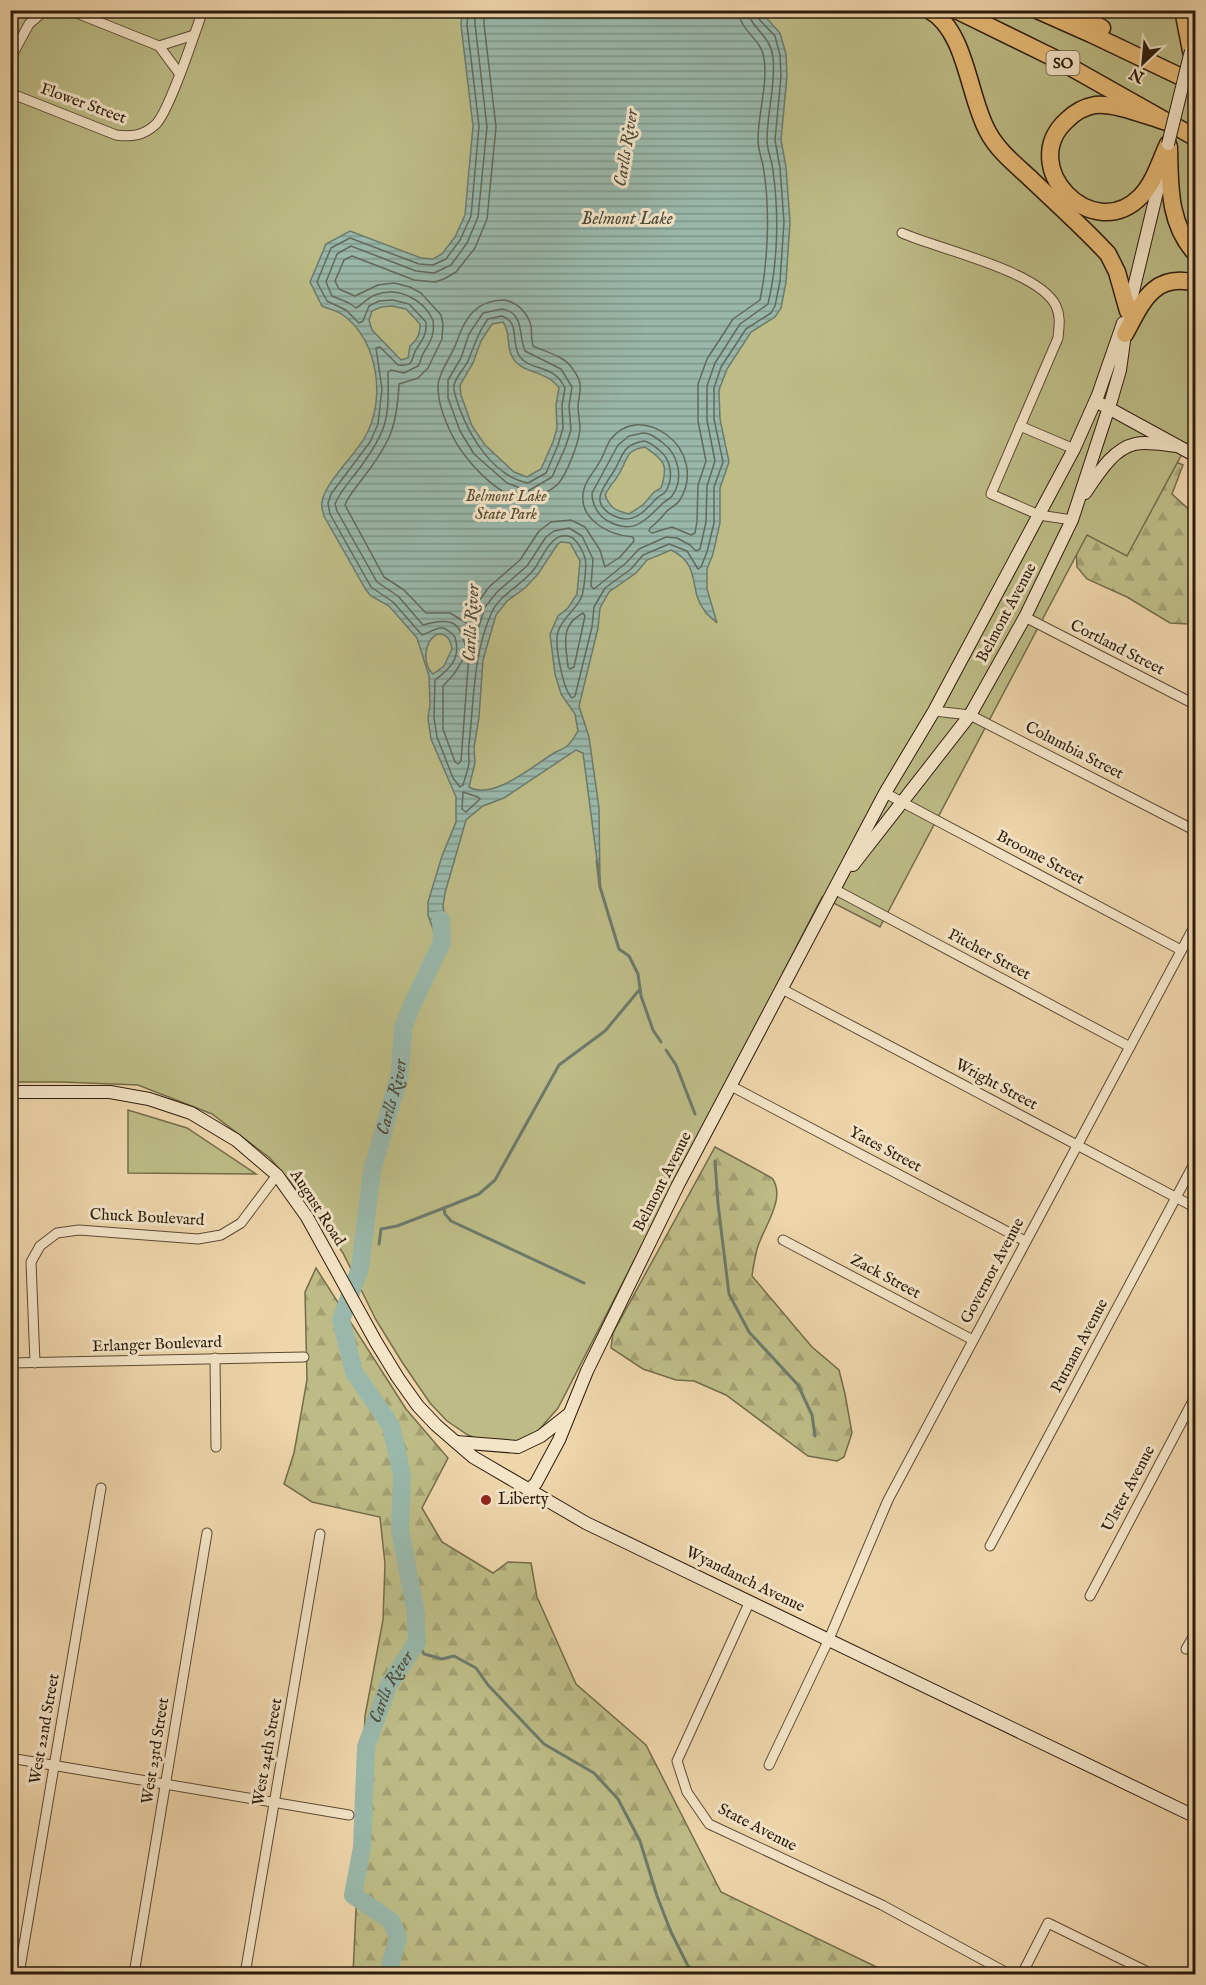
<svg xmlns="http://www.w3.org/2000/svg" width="1206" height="1985" viewBox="0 0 1206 1985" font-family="'IM FELL English',serif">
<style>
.forest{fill:url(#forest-firs);stroke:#746c4a;stroke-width:1.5}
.park{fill:#bdbc86;stroke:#746c4a;stroke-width:1.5}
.water{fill:url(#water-rules);stroke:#6d7a6c;stroke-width:1.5;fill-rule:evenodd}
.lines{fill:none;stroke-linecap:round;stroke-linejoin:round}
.shore{stroke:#626a5c;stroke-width:1.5}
.stream{stroke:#6d7a6c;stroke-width:3}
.river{stroke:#99b8ab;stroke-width:18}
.street-casing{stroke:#5c4a34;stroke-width:11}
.secondary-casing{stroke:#2c1c0d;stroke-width:14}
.highway-casing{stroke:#2c1c0d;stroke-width:19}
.street{stroke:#f4e4c8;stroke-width:9}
.secondary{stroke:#f4e4c8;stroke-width:12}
.highway{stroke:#e7ba75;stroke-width:16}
.secondary-bridge-casing{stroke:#2c1c0d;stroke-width:14;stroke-linecap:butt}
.secondary-bridge{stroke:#f4e4c8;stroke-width:12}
.poi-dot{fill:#8f2418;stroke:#f4e4c8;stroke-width:2}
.labels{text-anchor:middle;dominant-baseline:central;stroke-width:6;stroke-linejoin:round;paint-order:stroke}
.shield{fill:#f4e4c8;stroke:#685845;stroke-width:1.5}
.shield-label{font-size:15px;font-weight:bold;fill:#2c1c0d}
.street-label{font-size:16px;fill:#2c1c0d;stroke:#f4e4c8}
.park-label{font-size:16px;font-style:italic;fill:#584c31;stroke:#f4e4c8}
.poi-label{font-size:16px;fill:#2c1c0d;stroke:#f4e4c8;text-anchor:start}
.water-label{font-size:18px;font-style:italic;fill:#4d4b3c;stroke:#f4e4c8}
</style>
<defs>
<pattern id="forest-firs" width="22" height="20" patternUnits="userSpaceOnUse" patternTransform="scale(1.5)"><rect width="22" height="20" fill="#bdbc86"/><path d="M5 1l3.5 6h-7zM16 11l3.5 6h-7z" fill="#a3a172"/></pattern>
<pattern id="water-rules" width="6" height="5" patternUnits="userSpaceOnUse" patternTransform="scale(1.5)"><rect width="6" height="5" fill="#99b8ab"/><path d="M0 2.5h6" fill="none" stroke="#7d958a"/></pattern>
</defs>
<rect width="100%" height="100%" fill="#eed5aa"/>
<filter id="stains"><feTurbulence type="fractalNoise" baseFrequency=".00333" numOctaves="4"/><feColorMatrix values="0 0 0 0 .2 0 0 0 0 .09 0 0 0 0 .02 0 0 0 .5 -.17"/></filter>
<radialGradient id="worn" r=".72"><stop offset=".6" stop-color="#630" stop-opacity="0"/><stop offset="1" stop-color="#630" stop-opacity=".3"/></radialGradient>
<g class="forest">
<path d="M1165 457 1183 465 1172 494 1195 515V610L1188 624 1170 623 1127 597 1087 579 1077 567 1076 544Z"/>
<path d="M715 1147 772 1178C787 1198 763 1228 757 1249 755 1258 753 1267 752 1276L812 1347 839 1370 845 1394 852 1433 844 1457 837 1461 808 1456 726 1395 694 1381 676 1380 643 1369 611 1348 613 1333Z"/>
<path d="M316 1268 406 1409 448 1458 422 1508 442 1542 493 1573 508 1562 531 1563 537 1597 576 1684 646 1745 721 1892 891 1974H353L365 1716 383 1620 385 1564 380 1517 312 1502 284 1484 294 1453 307 1380 305 1292Z"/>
</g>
<g class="park">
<path d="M10 11H1195V443L1189 441 1127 556 1087 535 880 927 822 897 558 1408 538 1431 515 1442H486L468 1435 447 1421 430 1403 402 1362 376 1320 343 1253 311 1206 270 1158 212 1114 138 1085 61 1082H11Z"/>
<path d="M128 1110 187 1128 256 1174 128 1173Z"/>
</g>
<path class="water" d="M462 11 757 10 763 14 780 33 786 54 787 76 781 140 786 167 790 222 786 282 781 308 775 317 751 332 727 369 719 390 720 419 729 462 720 488V523L713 554 707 569V589L717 623C713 619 707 615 704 610 688 589 702 565 671 550L647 560 636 573 609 592 600 608 598 628 579 706 589 737 599 808 600 883 583 753 576 750 504 798 483 806 466 820 445 893 443 906 447 934 446 943 437 940 428 915V902L442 856 456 822V797L431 739 428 718 430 704 429 676 417 638 389 606 371 596 366 590 324 516C323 512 321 506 322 502 324 484 355 455 365 437 386 401 379 341 343 315 338 311 329 309 322 306L310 282 326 244 350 231 421 258 433 259 442 254 455 237 465 215 473 126 461 25ZM392 306 406 309 420 324C420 334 418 339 410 346L408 358 401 360 372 330 369 320 372 311 381 307ZM503 322C512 335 505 346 513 358 522 374 547 370 559 388L556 405 557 428 553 442 541 469 527 477 514 472 485 445 472 426 461 395 460 385 473 363 481 341 492 324ZM645 447C664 461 669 464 661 488L654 492 643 505 629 514C616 511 610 508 605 495 609 487 615 481 619 474 628 459 625 450 645 447ZM561 542 570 543 580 561 577 594 568 608 558 616 550 634 555 674 561 694 575 714 578 731C575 736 571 743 567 746 563 749 558 751 554 753 534 765 493 801 469 787L475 763 474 748 479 717 483 660 496 615 507 601 525 588 538 574 557 545ZM437 634C448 634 450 639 452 649L444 666 433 674C422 663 424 642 437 634Z"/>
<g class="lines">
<g class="shore">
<path d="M468 10 467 25 479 126 471 216 460 240 446 259 433 265 419 264 350 238 331 248 317 282 327 301 346 310 359 323 363 321 369 306 379 301 393 300 409 304 426 322C427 334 423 339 417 348 410 358 416 367 398 365L380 347 376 348 382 389 378 424 370 442 331 494 328 503 330 514 371 587 393 602 422 635C437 630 441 621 455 637 461 658 451 668 435 680L434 718 437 737 453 778 460 787 463 785C465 778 468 770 469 763 469 756 468 750 469 744 474 701 473 655 491 614 499 594 522 586 535 568 544 555 553 528 573 538 578 543 583 551 585 558 587 563 584 593 581 598 575 611 562 618 558 632 554 643 563 690 572 698L575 696 592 627 594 607 605 588 631 569 643 555 669 544 687 551 698 569 701 567 707 552 714 523V487L723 462 714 419V388L721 367 746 329 771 313 775 306 780 281 784 222 780 168 775 140 781 76 780 55 775 36 756 16 755 10"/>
<path d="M475 10V24L487 127 478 217 467 243 451 265 434 273 416 271 351 246 337 254 326 282 332 296 349 303 356 308C362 305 367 298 375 295 398 286 423 299 433 320 435 334 431 341 424 352 421 356 421 362 418 366L404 373 391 370 388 372C389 419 388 430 359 469 351 480 340 491 335 504L337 511 377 582 398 596 423 625C454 617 460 621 467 653L454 674 443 686V729L455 762 458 764 461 761 469 654 471 652 485 607 497 592 527 566 546 537 554 531 569 528 582 536 593 559 591 586 594 589 626 563 639 549 666 537 677 538 690 545 696 551 700 549 706 522 707 486 715 461 707 420V386L715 363 740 324 768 304C778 262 779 213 773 171 772 160 767 151 767 140 767 112 776 85 773 57 770 34 749 27 748 10"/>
<path d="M484 10V24L496 127 487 219 475 248 456 272 444 279 435 282 414 280 352 256 344 260 335 281 339 289 355 296 378 285 394 283 410 287 421 293 441 315 443 324 442 339 428 368 418 378 399 384C397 425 391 441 366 474 359 484 349 494 345 505L384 577 404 590 426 613H450L468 624 471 622 476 605 489 587 520 560 539 531 551 522 571 520 585 527 600 550 605 567 620 557 634 541 633 537C609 536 576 518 584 489 587 478 595 471 600 461 604 455 606 447 610 440 626 420 648 421 667 435 687 450 694 477 680 500 676 506 671 507 666 512 661 518 657 523 650 528L649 531 652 533 672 527 691 535 695 533 697 521 698 485 706 461 698 421V384L707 359 733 319 760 300C768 262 770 210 764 172 763 161 758 151 758 140 758 113 768 85 764 58 761 38 739 31 739 10"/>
<path d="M504 300C517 302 528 313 531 326 532 333 531 339 533 346 545 352 563 355 572 368 584 384 580 388 578 406 578 414 580 422 580 429 579 442 567 474 558 484 553 489 545 493 539 497 509 512 463 459 452 435 445 421 438 403 438 387 438 373 452 356 457 341 465 317 477 300 504 300Z"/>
<path d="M502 309C525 313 518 335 525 351L561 369 572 387 569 406 571 430 565 448 552 477 528 491 507 483 474 454 460 431 448 398V380L461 358 469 334 483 313Z"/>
<path d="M502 316C521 322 510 344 520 357 532 372 553 363 565 388L562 405 563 428 558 445 546 473 528 483C493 476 470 437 459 407 457 400 453 392 454 385 456 376 465 368 468 361 475 345 477 333 488 319Z"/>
<path d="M643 433C651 433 656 438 663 443 679 455 684 479 672 496 669 500 664 501 661 505 643 523 632 535 606 520 597 514 592 503 592 493L618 445 629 436Z"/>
<path d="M644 441C650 442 654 446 659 450 671 459 674 477 666 491 664 495 659 495 656 499 644 512 633 525 614 516 588 503 604 487 614 471 624 454 622 445 644 441Z"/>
<path d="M583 613 585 616 574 667 570 669 568 667C566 644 559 626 583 613Z"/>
<path d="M463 792 478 797 480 799 466 812 462 809Z"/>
</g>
<g class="stream">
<path d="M597 861 600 887 619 949 629 956 638 974 641 996 653 1030 661 1042"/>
<path d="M666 1050 676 1065 695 1114"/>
<path d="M715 1161 718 1204 729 1294 749 1332 798 1385 812 1415 815 1436"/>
<path d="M379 1244 381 1229 397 1226 444 1208"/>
<path d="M584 1283 451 1221 445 1214 444 1208 479 1194 495 1180 559 1065 605 1031 640 989"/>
<path d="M417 1642 424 1654 442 1659 454 1656 476 1668 488 1685 544 1744 594 1773 618 1799 640 1841 657 1896 671 1932 688 1966 702 1974"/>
</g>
<path class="river" id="s1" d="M388 1974 398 1937 391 1921 353 1895 362 1848 366 1747 388 1686 417 1642 415 1608 400 1530 402 1475 391 1426 354 1372 341 1320 360 1268 372 1171 400 1073 403 1028 412 1005 442 942 441 920"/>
<g class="street-casing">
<g id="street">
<path d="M69 10 159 46 179 73"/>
<path d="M159 46 194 35"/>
<path d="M10 59 29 24 45 10"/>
<path d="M10 93 116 135C131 137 143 136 155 125 169 113 195 32 203 10"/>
<path d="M902 233C938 249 1040 271 1056 306 1061 317 1059 327 1058 338L991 494 1039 515 1072 520"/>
<path d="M1020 426 1074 449"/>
<path d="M1025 617 1196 705"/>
<path d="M934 711 970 715 1196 831"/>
<path d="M885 793 1181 950"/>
<path d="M834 889 1130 1047"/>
<path d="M782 989 1196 1208"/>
<path d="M731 1086 1025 1241"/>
<path d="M783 1240 973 1340"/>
<path d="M215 1358 216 1447"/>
<path d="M10 1363 304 1357"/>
<path d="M35 1363 31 1262 40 1246 57 1233 79 1230 198 1239 221 1235 241 1223 277 1175"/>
<path d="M990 1546 1196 1160"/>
<path d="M1090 1596 1196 1395"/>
<path d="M750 1601 677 1761 687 1792 709 1824 882 1905 1009 1974"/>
<path d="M1186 1649 1196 1632"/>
<path d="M10 1758 349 1815"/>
<path d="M769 1765 829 1639 888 1500 1196 923"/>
<path d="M19 1974 101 1488"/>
<path d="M134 1974 207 1533"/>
<path d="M245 1974 320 1534"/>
<path d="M1022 1974 1048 1923 1152 1974"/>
</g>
</g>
<g class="secondary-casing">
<g id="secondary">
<path d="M1129 308 1162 171"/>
<path d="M1101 404 1196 456"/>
<path d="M1085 493C1097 476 1112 449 1135 444 1148 441 1164 445 1177 446"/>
<path d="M853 865 970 715 1025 617 1072 520 1111 401 1120 370 1125 334"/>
<path d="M10 1092H110L149 1099 191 1113 236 1140 277 1175 307 1217 376 1342 398 1378 418 1406 436 1425 473 1457 586 1523 1196 1817"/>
<path d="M456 1442 518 1447 541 1436 569 1414"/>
<path d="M528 1491 536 1483 559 1440 587 1371 678 1185 885 793 934 711 1074 449 1098 395 1123 323"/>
</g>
</g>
<g class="highway-casing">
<g id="highway">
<path d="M929 10C967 31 968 97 988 132 998 151 1016 165 1032 180 1057 204 1084 228 1108 254L1117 272 1128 311"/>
<path d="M956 10 1056 59 1196 138"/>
<path d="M1037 10 1091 34 1196 84"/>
<path d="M1076 10 1086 20 1102 28"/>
<path d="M1183 10 1191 51"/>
<path d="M1167 122C1146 116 1116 103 1095 105 1084 107 1075 112 1067 120 1016 166 1092 245 1140 197 1154 183 1160 161 1168 144"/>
<path d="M1169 147C1170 185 1168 224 1196 254"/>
<path d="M1125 334C1142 303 1153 272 1196 283"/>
</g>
</g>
<use href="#street" class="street"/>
<use href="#secondary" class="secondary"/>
<use href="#highway" class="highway"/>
<g class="secondary-bridge-casing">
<path id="secondary-bridge" d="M1168 144 1191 51"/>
</g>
<use href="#secondary-bridge" class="secondary-bridge"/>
</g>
<circle class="poi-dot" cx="486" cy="1500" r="6"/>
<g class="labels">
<rect class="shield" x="1046.5" y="51" width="33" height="24" rx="4.5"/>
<g class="shield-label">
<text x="1063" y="63">SO</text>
</g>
<g class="street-label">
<text transform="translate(83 104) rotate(20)">Flower Street</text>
<text transform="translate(1007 613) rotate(-62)">Belmont Avenue</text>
<text transform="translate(1117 648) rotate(27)">Cortland Street</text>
<text transform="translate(1074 751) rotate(27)">Columbia Street</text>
<text transform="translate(1040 858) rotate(28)">Broome Street</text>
<text transform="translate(989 955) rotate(28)">Pitcher Street</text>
<text transform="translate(996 1085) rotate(28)">Wright Street</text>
<text transform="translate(885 1150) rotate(28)">Yates Street</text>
<text transform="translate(663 1182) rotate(-63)">Belmont Avenue</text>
<text transform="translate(317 1208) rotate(57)">August Road</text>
<text transform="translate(147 1218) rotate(3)">Chuck Boulevard</text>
<text transform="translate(993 1271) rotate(-62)">Governor Avenue</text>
<text transform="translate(885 1277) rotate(28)">Zack Street</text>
<text transform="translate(157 1345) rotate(-2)">Erlanger Boulevard</text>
<text transform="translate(1080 1346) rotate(-62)">Putnam Avenue</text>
<text transform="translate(1129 1489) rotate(-62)">Ulster Avenue</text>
<text transform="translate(745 1580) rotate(26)">Wyandanch Avenue</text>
<text transform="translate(45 1729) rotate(-80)">West 22nd Street</text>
<text transform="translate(156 1751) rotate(-81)">West 23rd Street</text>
<text transform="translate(268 1752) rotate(-80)">West 24th Street</text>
<text transform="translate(757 1828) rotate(27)">State Avenue</text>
</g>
<g class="park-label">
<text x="506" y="497">Belmont Lake<tspan x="506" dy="18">State Park</tspan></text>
</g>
<g class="poi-label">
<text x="498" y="1500">Liberty</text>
</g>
<g class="water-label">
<text transform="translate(627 148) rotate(-81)">Carlls River</text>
<text x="627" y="219">Belmont Lake</text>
<text transform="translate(472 623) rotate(-87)">Carlls River</text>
<text stroke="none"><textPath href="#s1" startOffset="936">Carlls River</textPath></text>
<text stroke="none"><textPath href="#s1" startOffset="316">Carlls River</textPath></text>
</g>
</g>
<rect width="1206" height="1985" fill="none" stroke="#eed5aa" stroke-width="36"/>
<rect x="12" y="12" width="1182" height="1961" fill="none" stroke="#2c1c0d" stroke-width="3"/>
<rect x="18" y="18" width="1170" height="1949" fill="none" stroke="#2c1c0d" stroke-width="1.5"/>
<g transform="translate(1143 63) rotate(206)" stroke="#f4e4c8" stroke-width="4.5" paint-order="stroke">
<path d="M0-4.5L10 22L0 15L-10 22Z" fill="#2c1c0d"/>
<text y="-9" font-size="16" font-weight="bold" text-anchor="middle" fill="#2c1c0d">N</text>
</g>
<rect width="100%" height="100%" filter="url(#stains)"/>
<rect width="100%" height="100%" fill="url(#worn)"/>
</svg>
